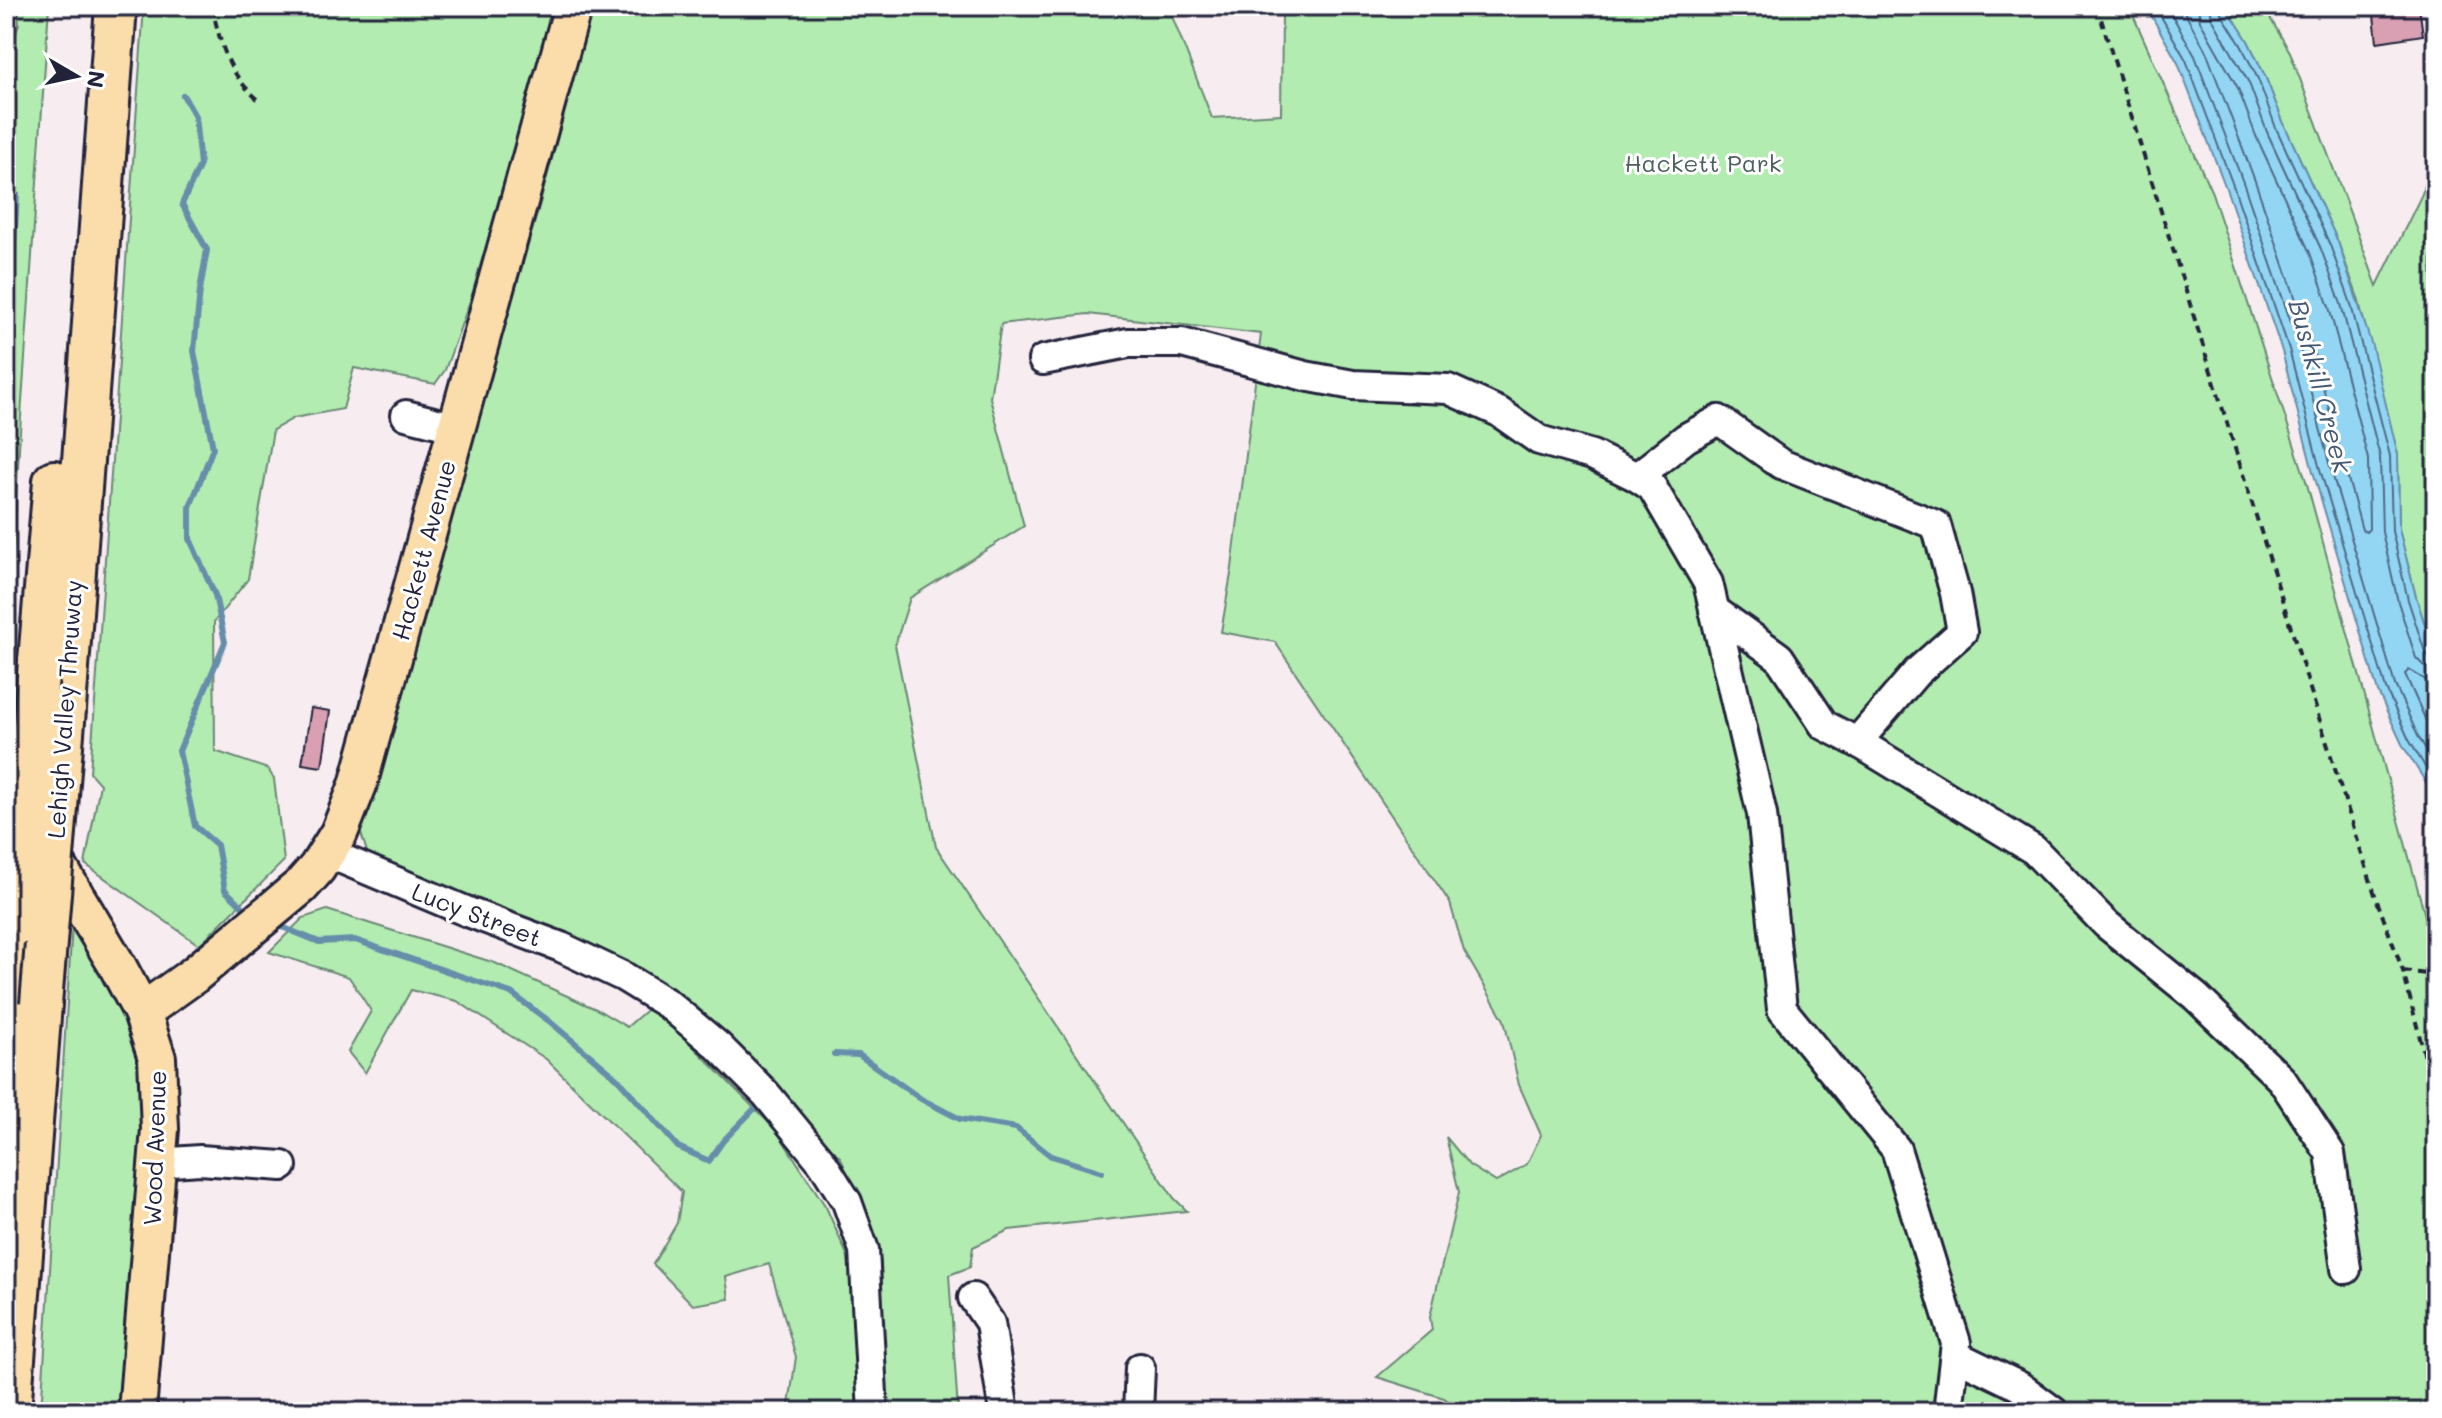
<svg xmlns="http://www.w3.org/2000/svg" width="2442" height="1418" viewBox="0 0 2442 1418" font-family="Mali,sans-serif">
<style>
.green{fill:#b2ecb1;stroke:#6a8776;stroke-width:2}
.water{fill:#93d6f4;stroke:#668eaa;stroke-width:2}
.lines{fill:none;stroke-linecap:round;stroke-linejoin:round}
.shore{stroke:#4f6a85;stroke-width:2}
.stream{stroke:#668eaa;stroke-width:6}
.building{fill:#d8a0b2;stroke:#22223b;stroke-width:2}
.minor-casing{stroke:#22223b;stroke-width:34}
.major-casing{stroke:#22223b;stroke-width:42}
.highway-casing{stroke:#22223b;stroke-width:46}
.path{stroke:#22223b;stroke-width:4;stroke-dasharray:8 6;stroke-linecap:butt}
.minor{stroke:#fff;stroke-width:28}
.major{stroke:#fbddab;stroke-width:36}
.highway{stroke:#fbddab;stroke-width:40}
.highway-bridge-casing{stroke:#22223b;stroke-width:46;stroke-linecap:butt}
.highway-bridge{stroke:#fbddab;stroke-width:40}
.labels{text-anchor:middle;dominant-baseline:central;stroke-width:6;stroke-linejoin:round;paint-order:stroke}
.park-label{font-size:24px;fill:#4d5f5e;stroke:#fff}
.street-label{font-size:24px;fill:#22223b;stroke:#fff}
.water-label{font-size:26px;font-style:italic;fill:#445872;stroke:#fff}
</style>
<rect width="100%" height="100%" fill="#f7ecf0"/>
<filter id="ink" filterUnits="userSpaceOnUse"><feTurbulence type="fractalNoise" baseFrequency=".0125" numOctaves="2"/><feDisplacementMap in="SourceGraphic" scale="16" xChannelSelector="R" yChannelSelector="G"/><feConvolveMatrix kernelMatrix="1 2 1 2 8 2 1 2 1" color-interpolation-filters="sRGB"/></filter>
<g filter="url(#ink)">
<g class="green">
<path d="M17 6H49L20 431 6 682V47H12L19 23Z"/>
<path d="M144 6H555L471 298 445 370 435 384 354 368 343 409 294 418 273 430 248 579 214 622 215 751 268 769 274 779 284 861 199 945 85 864 100 784 90 773Z"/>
<path d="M593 6H1168L1212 118 1281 114 1282 16 1276 11 1174 6H2129L2212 193 2307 484 2436 956V1412H1541L1532 1402 1513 1403 1506 1412H1463L1444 1398 1377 1377 1432 1330 1430 1317 1459 1192 1446 1137 1469 1165 1496 1182 1527 1164 1541 1135 1519 1085 1504 1020 1464 951 1450 903 1275 642 1221 632 1232 568 1261 334 1088 314 1001 324 990 398 1024 526 910 598 895 645 936 847 1174 1198 1187 1211 1009 1230 973 1247 970 1267 949 1275 958 1412H889L885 1384 881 1262 841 1158 716 1028 602 950 375 866 368 855 359 827 537 214Z"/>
<path d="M2226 6H2263L2290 52 2377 286 2422 194 2433 150H2436V244L2432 246 2431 274 2436 275V659L2416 597 2399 529 2398 455 2358 298 2338 242 2284 124 2265 76 2248 41Z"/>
<path d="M73 909 133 1025 150 1103 125 1412H41Z"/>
<path d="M327 910 495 963 598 1010 627 1027 652 1005 776 1130 826 1207 851 1264 857 1412H788L796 1357 769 1264 726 1277 729 1299 693 1305 653 1264 677 1223 682 1192 546 1059 457 1001 411 990 365 1073 348 1052 371 1011 349 977 269 952 303 918Z"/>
</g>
<g class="water">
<path d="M2146 6H2226L2248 41 2265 76 2284 124 2338 242 2372 346 2398 455 2399 529 2416 597 2436 659V799L2402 744 2378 692 2312 468 2282 351 2227 191 2178 63Z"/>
<path d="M19 194 8 370 6 371V196Z"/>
</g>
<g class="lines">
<g class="shore">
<path d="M2155 6 2186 60 2234 188 2289 349 2319 466 2386 689 2409 740 2436 785"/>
<path d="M2167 6 2195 56 2244 185 2299 346 2329 463 2395 685 2418 736 2436 766"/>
<path d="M2181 6 2206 51 2255 181 2311 343 2362 530 2366 532 2369 529 2368 459 2329 307 2310 253 2256 136 2238 88 2200 21 2198 6"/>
<path d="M2210 6 2212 18 2249 83 2267 132 2321 249 2341 304 2380 457 2382 532 2398 602 2416 658 2424 666 2436 669"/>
<path d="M2220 6 2221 13 2241 45 2258 79 2276 128 2330 245 2350 301 2390 456 2392 531 2408 600 2425 652 2429 657 2436 658"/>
<path d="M2436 681 2424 679 2409 670 2405 674 2436 743"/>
</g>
<g class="stream">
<path d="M183 95 195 116 200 165 182 204 207 250 200 290 194 351 213 448 190 507V539L215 595 225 642 179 751 195 826 217 845 225 890 244 908"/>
<path d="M282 927 319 942 355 940 511 993 549 1021 618 1079 678 1147 709 1161 723 1141 758 1105"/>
<path d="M834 1054 859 1055 921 1099 960 1119 1016 1128 1051 1156 1102 1172"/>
</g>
</g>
<g class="building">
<path d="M2373 6H2419L2423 35 2377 42Z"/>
<path d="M311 708 330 711 322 767 302 764Z"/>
</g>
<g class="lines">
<g class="minor-casing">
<g id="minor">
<path d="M1043 360 1128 343H1182L1305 376 1353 385 1448 389 1499 412 1539 440 1592 455 1637 477 1652 487 1708 583 1762 814 1782 1009 1896 1149 1956 1343 1948 1412"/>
<path d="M406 415 457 428"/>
<path d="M1637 477 1686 438 1719 420 1781 464 1936 525 1955 593 1962 632 1917 672 1857 742"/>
<path d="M1714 610 1779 657 1824 725 1864 746 2034 850 2106 924 2196 997 2282 1080 2330 1153 2346 1269"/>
<path d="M328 853 468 912 561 947 624 977 668 1004 718 1046 766 1094 822 1162 847 1202 864 1250 873 1412"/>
<path d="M157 1163 200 1160 282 1166"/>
<path d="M973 1298 990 1323 1004 1412"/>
<path d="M1955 1355 2019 1386 2054 1412"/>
<path d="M1138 1412 1140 1368"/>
</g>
</g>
<g class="major-casing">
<g id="major">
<path d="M6 779 118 967 142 1012 157 1058 160 1129 137 1412"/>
<path d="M142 1012 194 975 301 886 317 868 339 833 358 785 573 6"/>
</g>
</g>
<g class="highway-casing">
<g id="highway">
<path d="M39 661 54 481"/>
<path d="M65 709 116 6"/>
<path d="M10 1052 19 924"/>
<path d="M10 1412 41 1004"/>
</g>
</g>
<g class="path">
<path d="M212 6C220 44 229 76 260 101"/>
<path d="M2097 6 2340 785 2376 898 2403 971 2436 1101"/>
<path d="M2403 971 2436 975"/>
</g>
<use href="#minor" class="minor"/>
<use href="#major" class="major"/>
<use href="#highway" class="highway"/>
<g class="highway-bridge-casing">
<g id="highway-bridge">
<path d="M19 924 39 661"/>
<path d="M41 1004 65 709"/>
</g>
</g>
<use href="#highway-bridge" class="highway-bridge"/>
</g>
</g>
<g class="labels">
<g class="park-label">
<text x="1703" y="162">Hackett Park</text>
</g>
<g class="street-label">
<text transform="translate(423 550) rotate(-75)">Hackett Avenue</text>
<text transform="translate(64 709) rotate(-86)">Lehigh Valley Thruway</text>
<text transform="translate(477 914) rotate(21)">Lucy Street</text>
<text transform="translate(154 1148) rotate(-88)">Wood Avenue</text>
</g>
<g class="water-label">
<text transform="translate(2321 386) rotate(75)">Bushkill Creek</text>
</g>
</g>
<rect width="2442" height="1418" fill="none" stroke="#fff" stroke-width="32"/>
<rect x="16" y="16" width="2410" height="1386" fill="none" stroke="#22223b" stroke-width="3" filter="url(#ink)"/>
<g transform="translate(76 76) rotate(99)" stroke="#ffffff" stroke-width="6" paint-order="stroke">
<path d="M0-6L14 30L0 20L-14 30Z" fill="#22223b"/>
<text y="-12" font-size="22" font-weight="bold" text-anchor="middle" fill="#22223b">N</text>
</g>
</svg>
